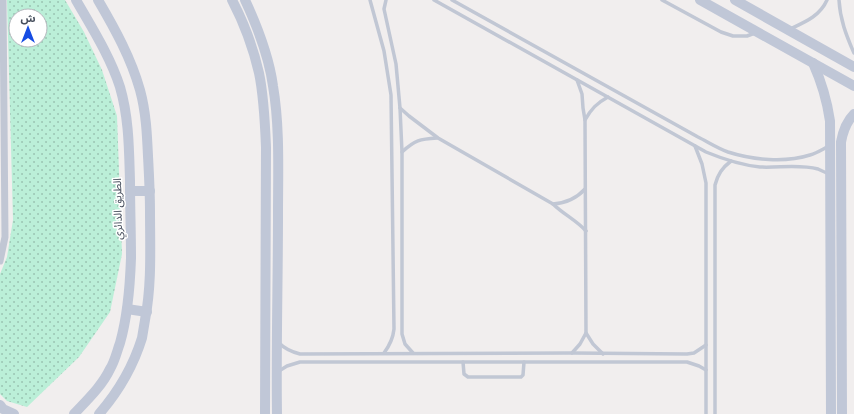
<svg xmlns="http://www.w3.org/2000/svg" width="854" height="414" viewBox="0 0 854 414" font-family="Roboto,'Noto Sans Arabic',sans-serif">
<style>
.park{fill:url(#park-dots);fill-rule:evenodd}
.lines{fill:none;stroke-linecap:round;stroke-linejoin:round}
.lane{stroke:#c1c7d4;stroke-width:3.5}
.street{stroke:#c1c7d4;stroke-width:7}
.secondary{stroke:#c0c7d7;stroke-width:10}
.labels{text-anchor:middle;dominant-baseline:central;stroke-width:3;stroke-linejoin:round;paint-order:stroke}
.street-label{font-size:11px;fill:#464e5c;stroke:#fff}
</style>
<defs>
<pattern id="park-dots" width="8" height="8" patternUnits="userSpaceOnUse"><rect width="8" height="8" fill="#bbefd8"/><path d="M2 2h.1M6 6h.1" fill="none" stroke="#9ac4b2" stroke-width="1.8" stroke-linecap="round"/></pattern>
</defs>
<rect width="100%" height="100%" fill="#f1eeee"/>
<path class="park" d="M7 0H65L84 32 102 70 117 116 122 254 110 312 79 357 27 407 7 401 0 394V274L7 257 13 220ZM16 16H40V40H16Z"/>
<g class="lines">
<g class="lane">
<path d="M370 0 384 51 391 95 394 329C393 339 390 345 384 353"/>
<path d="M386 0 384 9 396 64 400 108 402 152V334L405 344 413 353"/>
<path d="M434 0 706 152C723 159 741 165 760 167 779 168 799 164 818 169 822 171 826 173 830 174"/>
<path d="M452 0 698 137C708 142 717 148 728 152 753 160 785 163 810 155 817 153 823 149 829 146"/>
<path d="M662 0 721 32 733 36H747L755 33"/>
<path d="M839 0C840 19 846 35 854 53"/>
<path d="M790 29C805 22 820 16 827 0"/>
<path d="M400 108 409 116 438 138 553 204C563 214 576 220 586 231"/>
<path d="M585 120C591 109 597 103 608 97"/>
<path d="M695 146 702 164 706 183V414"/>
<path d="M402 152C415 140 420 139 437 138"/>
<path d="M553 204C566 203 576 199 585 189"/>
<path d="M586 333 593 344 603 354"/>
<path d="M279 343C285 349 292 352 300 354L572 353 687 354 694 353 706 345"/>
<path d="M572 353 580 344 586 333 585 120 583 108 582 94 577 80"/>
<path d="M463 362 464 374 468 377H521L523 375 524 362"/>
<path d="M279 371 287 366 300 362H687L699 366 706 370"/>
<path d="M715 414V185C718 174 722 168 731 161"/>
</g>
<path class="street" d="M0 261 5 237 3 0"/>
<g class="secondary">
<path d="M98 0C115 29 131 58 140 90 146 112 147 134 148 156 149 175 150 193 150 211 150 247 152 284 145 320 144 326 143 332 142 338 133 367 119 391 99 414"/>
<path d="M232 0C244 23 253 47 259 73 264 97 265 122 266 147L265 414"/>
<path d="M245 0C258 28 269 56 273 86 280 127 278 172 278 214 278 280 276 347 277 414"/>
<path d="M700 0 854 86"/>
<path d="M735 0 854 67"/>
<path d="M813 63C822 83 827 100 830 121L831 414"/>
<path d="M130 191H150"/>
<path d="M127 309 147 312"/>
<path d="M0 405 3 409 14 414"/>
<path d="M74 414C87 400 102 386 110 369 115 361 117 351 120 343 128 315 130 287 131 258 131 232 130 207 130 181 129 149 129 118 120 87 110 56 92 28 76 0"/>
<path d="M842 414 841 142C843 131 846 122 854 114"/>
</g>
</g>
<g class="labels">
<g class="street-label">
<text transform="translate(118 209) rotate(-91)">الطريق الدائري</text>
</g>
</g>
<g transform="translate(28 28)"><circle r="19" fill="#ffffff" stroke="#b5b8be"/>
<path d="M0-3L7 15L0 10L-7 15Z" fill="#164ce3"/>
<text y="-6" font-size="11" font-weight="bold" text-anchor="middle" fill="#464e5c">ش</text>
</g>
</svg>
